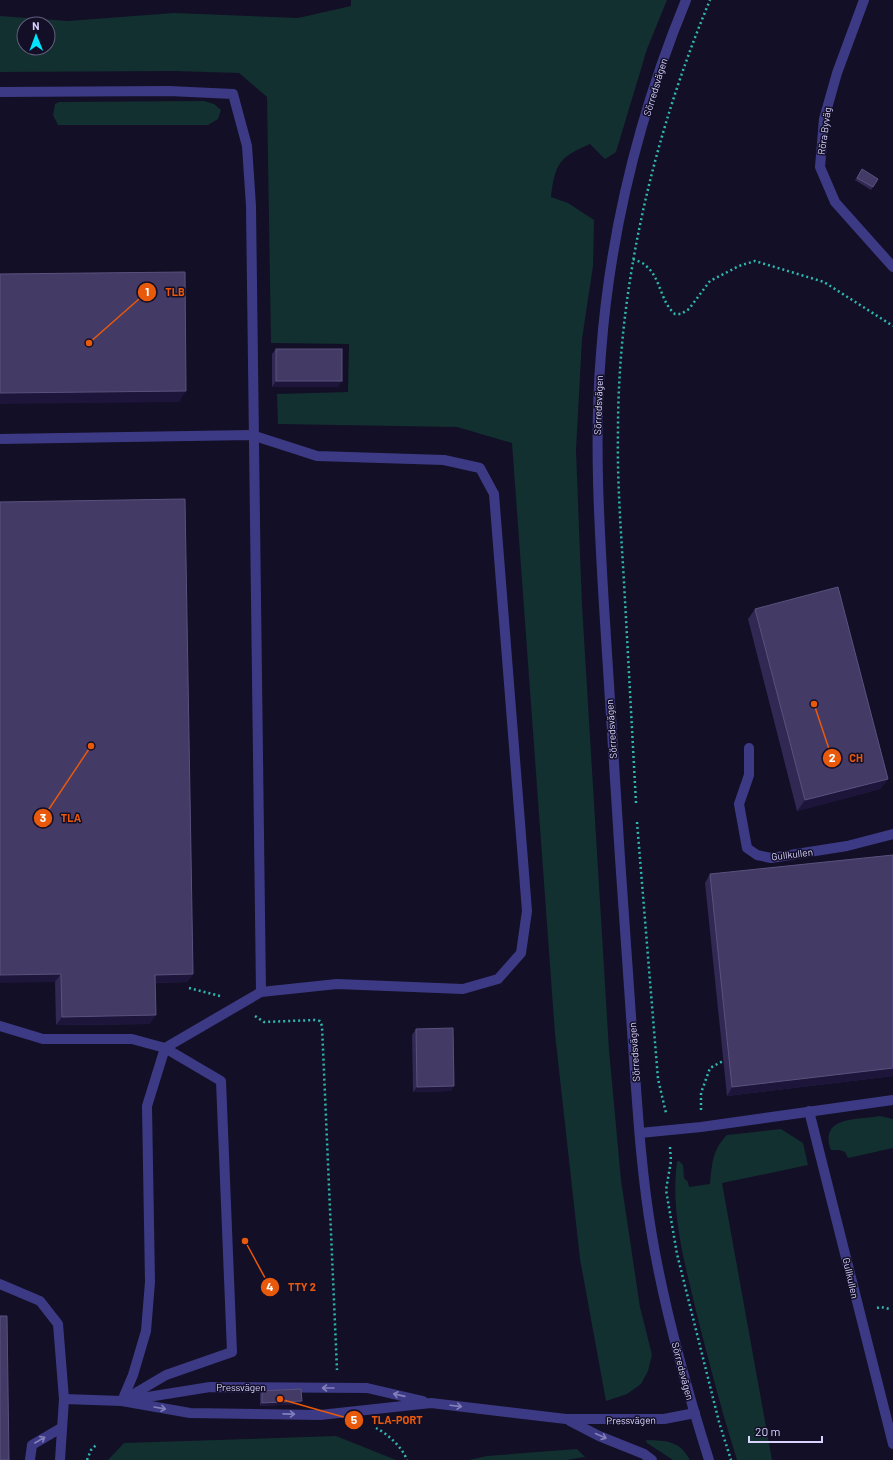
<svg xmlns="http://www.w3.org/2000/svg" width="893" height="1460" viewBox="0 0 893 1460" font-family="Barlow,sans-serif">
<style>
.green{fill:#12302f;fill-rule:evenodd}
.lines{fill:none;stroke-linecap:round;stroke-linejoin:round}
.path{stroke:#2fb8b0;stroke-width:2.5;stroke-dasharray:2 3;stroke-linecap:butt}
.minor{stroke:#3d3a85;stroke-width:10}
.wall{fill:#312854}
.shaded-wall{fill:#1d163a}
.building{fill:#433a66;stroke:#5a527e}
.oneway{stroke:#837fbc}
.labels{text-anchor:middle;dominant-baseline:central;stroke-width:3;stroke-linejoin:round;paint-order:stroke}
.street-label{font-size:10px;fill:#d9d4ff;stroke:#130f26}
.leader{fill:none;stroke:#e8590c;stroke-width:1.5}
.callout-dot{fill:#e8590c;stroke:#130f26;stroke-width:1.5}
.mark-label{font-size:12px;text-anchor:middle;font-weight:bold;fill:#fff}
.callout-label{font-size:11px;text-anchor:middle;font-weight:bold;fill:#e8590c;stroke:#130f26;stroke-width:3;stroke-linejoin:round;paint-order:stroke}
</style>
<rect width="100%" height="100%" fill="#130f26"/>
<g class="green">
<path d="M351 0H667L647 49 616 152 605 159 590 144C559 157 555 164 551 197L568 203 594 220 593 266 582 339 576 450 582 605 609 1050 621 1180 640 1307 652 1355 648 1371 641 1384 627 1394 606 1401 580 1259 555 1034 512 443 457 427 278 424 277 394 348 392 349 344 271 343 267 97 239 73 174 71 0 72V16L68 21 174 13 298 18 351 6ZM24 24H48V48H24Z"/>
<path d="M204 101 214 104 221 110 218 119 208 125H58L53 115 55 104 59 102Z"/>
<path d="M880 1116 893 1119V1148L848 1158 845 1152 839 1150H831C819 1116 857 1120 880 1116Z"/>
<path d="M781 1129 803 1143 808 1165 722 1183 772 1460H737C722 1413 710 1366 698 1319 686 1268 670 1214 677 1162L679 1161 683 1165 684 1178 688 1182 689 1187 710 1184C712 1165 712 1150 727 1135Z"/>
<path d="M336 1436 396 1460H108L124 1443Z"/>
<path d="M646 1440C667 1441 679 1440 690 1460H673L647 1443Z"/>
<path d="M577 1449 585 1457 566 1460H469L487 1456Z"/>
</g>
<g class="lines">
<g class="path">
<path d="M633 259C637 261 642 262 645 265 661 277 660 302 675 314H681L689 309 710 281 739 266 755 261 824 282 893 326"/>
<path d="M636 803C632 729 628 655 624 582 621 531 617 481 618 430 618 285 654 134 710 0"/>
<path d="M637 822 658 1079 666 1113"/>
<path d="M189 988 220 996"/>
<path d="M255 1016 264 1022 315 1020 320 1021 322 1026 337 1370"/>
<path d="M701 1110V1093L710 1068 723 1061"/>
<path d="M670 1147 671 1161 666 1190 677 1254 719 1422 731 1460"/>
<path d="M877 1308 881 1307 890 1309"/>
<path d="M376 1428C388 1434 402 1447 407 1460"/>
<path d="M87 1460 91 1450 97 1444"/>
</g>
<g class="minor">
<path d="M686 0C640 112 610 233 601 353 594 438 599 522 604 606 609 690 614 774 620 858 625 925 629 992 634 1059 638 1118 642 1178 652 1236 665 1312 686 1387 709 1460"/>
<path d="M864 0 837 73 824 119 820 167 835 202 893 267"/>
<path d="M0 92 169 91 233 94 247 146 251 206 261 992"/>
<path d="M0 439 252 435 317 456 444 460 480 468 494 494 527 911 521 953 498 979 463 989 337 984 261 992 165 1048 147 1106 150 1282 146 1331 133 1375 122 1401"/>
<path d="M749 748V775L739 804 747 848 757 855 771 858 847 846 893 834"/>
<path d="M0 1026 43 1039H132L165 1048 221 1081 232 1352 166 1375 122 1401"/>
<path d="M809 1111 893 1444"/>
<path d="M640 1133 701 1127 893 1100"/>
<path d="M0 1284 40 1301 58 1324 64 1399 60 1460"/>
<path d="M64 1399 122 1401 190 1413 320 1415 431 1403 566 1419H664L695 1413"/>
<path d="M129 1400 210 1387 367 1388 423 1401"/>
<path d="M570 1421 599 1436 644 1454 652 1460"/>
<path d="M30 1460 32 1445 61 1428"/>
</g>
</g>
<g class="wall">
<path d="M860 172 873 187 871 190 855 180Z"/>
<path d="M276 349 338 387H272V354Z"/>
<path d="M0 502 193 974 187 982 155 983 150 1024 56 1025 55 982Z"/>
<path d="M755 609 888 779 880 789 797 811 748 619Z"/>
<path d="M710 874 893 1076 727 1096 705 883Z"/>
<path d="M416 1029 454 1086 450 1091 413 1092 412 1035Z"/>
<path d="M262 1391 300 1404 260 1406V1394Z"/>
</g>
<g class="shaded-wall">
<path d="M276 381H342L338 387H272Z"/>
<path d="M186 391 179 402 0 404V393Z"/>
<path d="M888 779 880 789 797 811 805 800Z"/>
<path d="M61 974 55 982 0 983V975Z"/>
<path d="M193 974 187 982 149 983 155 975Z"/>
<path d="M156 1015 150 1024 56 1025 62 1017Z"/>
<path d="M893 1068V1076L727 1096 732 1087Z"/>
<path d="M454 1086 450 1091 413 1092 417 1087Z"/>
<path d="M302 1401 300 1404 260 1406 262 1403Z"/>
</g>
<g class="building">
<path d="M862 169 878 179 873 187 857 178Z"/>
<path d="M185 272 186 391 0 393V274Z"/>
<rect x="276" y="349" width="66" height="32"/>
<path d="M185 499 193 974 155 975 156 1015 62 1017 61 974 0 975V502Z"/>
<path d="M838 587 888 779 805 800 755 609Z"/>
<path d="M893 855V1068L732 1087 710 874Z"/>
<path d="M453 1028 454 1086 417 1087 416 1029Z"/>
<path d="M0 1316H7L9 1460H0Z"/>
<path d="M301 1389 302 1401 262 1403V1391Z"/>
</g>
<defs><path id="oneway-shaft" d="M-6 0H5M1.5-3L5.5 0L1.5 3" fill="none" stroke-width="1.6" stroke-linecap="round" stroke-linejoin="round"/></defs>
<g class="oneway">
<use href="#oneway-shaft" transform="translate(328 1388) rotate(-180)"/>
<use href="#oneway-shaft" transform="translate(399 1395) rotate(-167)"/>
<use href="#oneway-shaft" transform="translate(456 1406) rotate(7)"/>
<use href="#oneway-shaft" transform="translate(160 1408) rotate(10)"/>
<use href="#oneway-shaft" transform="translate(289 1414) rotate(1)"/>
<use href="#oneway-shaft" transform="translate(601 1436) rotate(24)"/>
<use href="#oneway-shaft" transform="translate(40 1440) rotate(-30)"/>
</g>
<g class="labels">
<g class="street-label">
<text transform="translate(655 87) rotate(-73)">Sörredsvägen</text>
<text transform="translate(824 131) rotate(-82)">Röra Byväg</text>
<text transform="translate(598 405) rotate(-88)">Sörredsvägen</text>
<text transform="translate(611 729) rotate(-94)">Sörredsvägen</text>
<text transform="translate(792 854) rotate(-7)">Gullkullen</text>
<text transform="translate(634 1052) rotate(-94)">Sörredsvägen</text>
<text transform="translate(851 1278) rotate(77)">Gullkullen</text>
<text transform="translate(683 1371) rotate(75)">Sörredsvägen</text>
<text x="241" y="1387">Pressvägen</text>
<text transform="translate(631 1420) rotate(-1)">Pressvägen</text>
</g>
</g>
<path class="leader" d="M89 343L147 292M814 704L832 758M91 746L43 818M245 1241L270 1287M280 1399L354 1420"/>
<g class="callout-dot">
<circle cx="89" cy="343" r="4"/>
<circle cx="814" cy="704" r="4"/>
<circle cx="91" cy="746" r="4"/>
<circle cx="245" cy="1241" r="4"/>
<circle cx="280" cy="1399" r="4"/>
<circle cx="147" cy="292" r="10"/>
<circle cx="832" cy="758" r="10"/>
<circle cx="43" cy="818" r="10"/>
<circle cx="270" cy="1287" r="10"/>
<circle cx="354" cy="1420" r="10"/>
</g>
<g class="mark-label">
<text x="147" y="296">1</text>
<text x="832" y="762">2</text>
<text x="43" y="822">3</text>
<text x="270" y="1291">4</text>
<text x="354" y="1424">5</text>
</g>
<g class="callout-label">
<text x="175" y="296">TLB</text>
<text x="856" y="762">CH</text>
<text x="71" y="822">TLA</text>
<text x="302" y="1291">TTY 2</text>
<text x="397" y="1424">TLA-PORT</text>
</g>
<g transform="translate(36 36) rotate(359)"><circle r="19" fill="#130f26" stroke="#625e7d"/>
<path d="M0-3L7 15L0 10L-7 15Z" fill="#00e5ff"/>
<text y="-6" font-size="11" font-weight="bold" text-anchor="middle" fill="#d9d4ff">N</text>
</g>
<path d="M749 1436v6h73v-6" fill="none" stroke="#d9d4ff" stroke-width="2"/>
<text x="755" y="1436" font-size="12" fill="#d9d4ff" stroke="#130f26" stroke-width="3" paint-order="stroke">20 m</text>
</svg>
